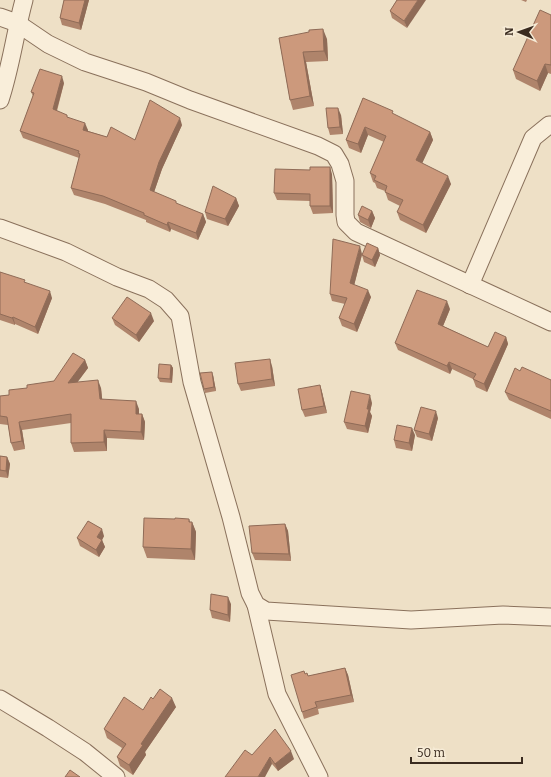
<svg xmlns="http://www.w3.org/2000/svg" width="551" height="777" viewBox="0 0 551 777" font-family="Bitter,serif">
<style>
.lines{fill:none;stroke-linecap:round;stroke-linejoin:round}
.street-casing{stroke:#8a715c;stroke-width:19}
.street{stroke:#f9eeda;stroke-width:17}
.wall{fill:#af846b}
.shaded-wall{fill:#8f6b57}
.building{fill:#cc997c;stroke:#8f6b57}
</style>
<rect width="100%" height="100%" fill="#eee0c6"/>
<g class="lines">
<g class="street-casing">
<g id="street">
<path d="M0 17 17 23 48 44 85 62 146 82 190 100 318 146 334 154 340 164 345 181V215L346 222 356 232 551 322"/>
<path d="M0 100C11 67 15 33 24 0"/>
<path d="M0 228 66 252 117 277 149 289 166 300 180 316 192 382 231 517 250 593 256 605 266 611 411 620 503 615 551 617"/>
<path d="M470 285 533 138 549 125H551"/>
<path d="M256 605 277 694 319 777"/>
<path d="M0 699 48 728 85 752 116 777"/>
</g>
</g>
<use href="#street" class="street"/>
</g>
<g class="wall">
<path d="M64 0H89L81 30 62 25 60 18Z"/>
<path d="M397 0 407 28 392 18 390 11Z"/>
<path d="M521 0H527L526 2Z"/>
<path d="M551 15V74L548 73 540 91 516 79 513 70Z"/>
<path d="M279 38 327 39 328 61 306 62 314 106 293 110 290 100Z"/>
<path d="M64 83 57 111 69 118 88 130V131L107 137 135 140 182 125 162 169 154 192 177 204 203 214 206 222 198 240 171 229 170 232 146 222V220L105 204 74 195 71 188 79 158 23 138 20 131 33 96 31 92Z"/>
<path d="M363 98 394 115 430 132 433 140 422 163 451 184 426 233 400 220 397 212 400 206 388 200 385 191 377 188 375 183 373 182 370 173 384 142 368 135 361 153 349 148 346 140Z"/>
<path d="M341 115 343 134 330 135 328 128Z"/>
<path d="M332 174 333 213 313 214 310 206V201L277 200 274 193Z"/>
<path d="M236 198 239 206 228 226 207 219 205 212Z"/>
<path d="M372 211 375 218 371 228 360 222 358 215Z"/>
<path d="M378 248 380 255 375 267 364 262 362 255 354 285 371 297 357 332 342 326 339 318 345 304 332 301 330 294 362 254Z"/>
<path d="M0 272 26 283 52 298 38 334 15 324V325L0 320Z"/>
<path d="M450 309 443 326 488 347 506 337 508 344 487 392 476 387 473 379 452 369 450 374 398 350 395 343Z"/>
<path d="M112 318 154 321 139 342 115 325Z"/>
<path d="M85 360 88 368 77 382 101 388 102 399 139 409V414H142L145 422 144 440 107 438V451L74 452 71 443V423L22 430 25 449 14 451 11 443 8 425 0 424V396L9 395 27 388 54 381Z"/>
<path d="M171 365 173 368 172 383 160 382 158 378Z"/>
<path d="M272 366 275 386 241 391 238 384Z"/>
<path d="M520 371 551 380V419L509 400 505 392Z"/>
<path d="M213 375 216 391 205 393 204 389Z"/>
<path d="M320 385 322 392 327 413 305 417 302 410Z"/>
<path d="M372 403 370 412 372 416 368 433 347 429 344 422Z"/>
<path d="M438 418 432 441 417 437 414 430Z"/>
<path d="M415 435 412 451 396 448 394 440Z"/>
<path d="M0 456 7 457 10 464 8 478 0 477Z"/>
<path d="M190 522H192L196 532 195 560 147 558 143 547Z"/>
<path d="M285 524 288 531 291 561 255 560 252 553Z"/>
<path d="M104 536 102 540 105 547 99 557 80 546 77 538Z"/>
<path d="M231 604 230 622 212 618 210 610Z"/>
<path d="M345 668 348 675 354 702 318 709 319 714 304 719 302 712 305 674 308 676Z"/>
<path d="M153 699 176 707 145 752 146 755 133 775 120 766 117 757 122 748 107 738 104 729 143 710Z"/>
<path d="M252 755 294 759 278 771 272 764Z"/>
</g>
<g class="shaded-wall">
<path d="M85 0H89L81 30 79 23Z"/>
<path d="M418 0H426L407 28 404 21Z"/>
<path d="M323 29 327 39 328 61 324 51Z"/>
<path d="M303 52 306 62 314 106 310 96Z"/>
<path d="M545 64 548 73 540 91 537 81Z"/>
<path d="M62 76 64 83 55 116 53 109Z"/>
<path d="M338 108 341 115 343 134 340 127Z"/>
<path d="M180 118 182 125 162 169 152 198 150 190 159 162Z"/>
<path d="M85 123 88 130 86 137 83 130Z"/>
<path d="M365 127 368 135 361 153 358 144Z"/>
<path d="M430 132 433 140 420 168 416 160Z"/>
<path d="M330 167 332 174 333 213 330 206Z"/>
<path d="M448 176 451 184 426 233 423 225Z"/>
<path d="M236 198 239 206 228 226 225 219Z"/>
<path d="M372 211 375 218 371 228 368 220Z"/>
<path d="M203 214 206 222 198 240 196 233Z"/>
<path d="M168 222 171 229 170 232 167 225Z"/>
<path d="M360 246 362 254 353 290 350 283Z"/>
<path d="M378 248 380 255 375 267 372 260Z"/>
<path d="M368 290 371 297 357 332 354 324Z"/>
<path d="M50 291 52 298 38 334 35 327Z"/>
<path d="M447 301 450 309 441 331 438 324Z"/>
<path d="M151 313 154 321 139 342 136 335Z"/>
<path d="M13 317 15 324V325L12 318Z"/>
<path d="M506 337 508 344 487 392 484 384Z"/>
<path d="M270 359 272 366 275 386 272 379Z"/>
<path d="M85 360 88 368 71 391 68 383Z"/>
<path d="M449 362 452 369 450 374 447 366Z"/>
<path d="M171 365 173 368 172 383 170 379Z"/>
<path d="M212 372 213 375 216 391 214 387Z"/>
<path d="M98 380 101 388 103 407 100 399Z"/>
<path d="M320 385 322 392 327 413 324 406Z"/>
<path d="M370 395 372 403 370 412 372 416 368 433 365 426 367 409Z"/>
<path d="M136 401 139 409V422L136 414Z"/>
<path d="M436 411 438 418 432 441 429 434Z"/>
<path d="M142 414 145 422 144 440 141 432Z"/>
<path d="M19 422 22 430 25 449 22 441Z"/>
<path d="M412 428 415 435 412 451 409 443Z"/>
<path d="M104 430 107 438V451L104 442Z"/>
<path d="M7 457 10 464 8 478 6 471Z"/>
<path d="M189 519 192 527V522L196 532 195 560 191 549Z"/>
<path d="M285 524 288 531 291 561 289 554Z"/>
<path d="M102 529 104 536 102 540 105 547 99 557 96 550 97 537Z"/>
<path d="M228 597 231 604 230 622 228 615Z"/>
<path d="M345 668 348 675 354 702 351 695Z"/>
<path d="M172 698 176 707 145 752 146 755 133 775 129 765 141 744Z"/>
<path d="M291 751 294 759 278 771 275 764Z"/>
<path d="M270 757 272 764 265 777H258Z"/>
</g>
<g class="building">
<path d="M64 0H85L79 23 60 18Z"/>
<path d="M397 0H418L404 21 390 11Z"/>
<path d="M540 10 551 15V65L545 64 537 81 513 70Z"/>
<path d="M323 29 324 51 303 52 310 96 290 100 279 38 309 32V30Z"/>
<path d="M40 69 62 76 53 109 67 115V117L85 123 83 130 107 137 111 127 135 140 150 100 180 118 159 162 150 190 176 201V203L203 214 196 233 168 222 167 225 144 215V213L103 196 71 188 80 154 78 153 79 151 20 131 34 93 31 92Z"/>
<path d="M363 98 393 111 392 113 430 132 416 160 448 176 423 225 397 212 403 200 385 192 387 186 374 180 376 176 370 173 386 136 365 127 358 144 346 140Z"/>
<path d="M326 108H338L340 127 328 128Z"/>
<path d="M310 167H330V206H310V194L274 193 275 169 310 170Z"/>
<path d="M213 186 236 198 225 219 205 212Z"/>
<path d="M362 206 372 211 368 220 358 215Z"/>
<path d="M333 239 360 246 350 283 368 290 354 324 339 318 347 298 330 294Z"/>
<path d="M367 243 378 248 372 260 362 255Z"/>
<path d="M0 272 25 280 24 282 50 291 35 327 13 317 12 318 0 314Z"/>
<path d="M417 290 447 301 438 324 488 347 495 332 506 337 484 384 473 379 476 374 449 362 447 366 395 343Z"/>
<path d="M127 297 151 313 136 335 112 318Z"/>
<path d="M73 353 85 360 68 383 98 380 100 399 136 401V414H142L141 432 104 430V442L71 443V414L19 422 22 441 11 443 7 417 0 416V396L9 395V390L27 388V385L54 381Z"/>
<path d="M270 359 272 379 238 384 235 363Z"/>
<path d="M159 364 171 365 170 379 158 378Z"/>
<path d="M522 367 551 380V411L505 392 515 368 520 371Z"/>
<path d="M212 372 214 387 204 389 200 373Z"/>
<path d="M320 385 324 406 302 410 298 389Z"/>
<path d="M351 391 370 395 367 409H369L365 426 344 422Z"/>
<path d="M421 407 436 411 429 434 414 430Z"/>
<path d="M397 425 412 428 409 443 394 440Z"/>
<path d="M0 456 7 457 6 471 0 470Z"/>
<path d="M144 518 175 519V518L189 519V522H192L191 549 143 547Z"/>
<path d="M88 521 102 529 97 537 102 540 96 550 77 538Z"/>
<path d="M285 524 289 554 252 553 249 526Z"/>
<path d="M211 594 228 597V615L210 610Z"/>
<path d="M345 668 351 695 315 702 317 707 302 712 291 675 304 671 305 674 307 673 308 676Z"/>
<path d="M160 689 172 698 141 744 143 745 129 765 117 757 126 744 104 729 124 697 143 710 151 697 153 699Z"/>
<path d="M275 729 291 751 275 764 270 757 258 777H225L245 750 252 755Z"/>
<path d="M70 770 80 777H65Z"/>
</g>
<g transform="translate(519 32) rotate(272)" stroke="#f6ebd6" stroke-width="3" paint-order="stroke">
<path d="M0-3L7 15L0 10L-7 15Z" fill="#3a2b1f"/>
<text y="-6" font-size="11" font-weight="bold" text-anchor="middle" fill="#3a2b1f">N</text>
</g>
<path d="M411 757v6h111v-6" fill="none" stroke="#3a2b1f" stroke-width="2"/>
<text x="417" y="757" font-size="12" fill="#3a2b1f" stroke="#f6ebd6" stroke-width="3" paint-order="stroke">50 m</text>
</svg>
